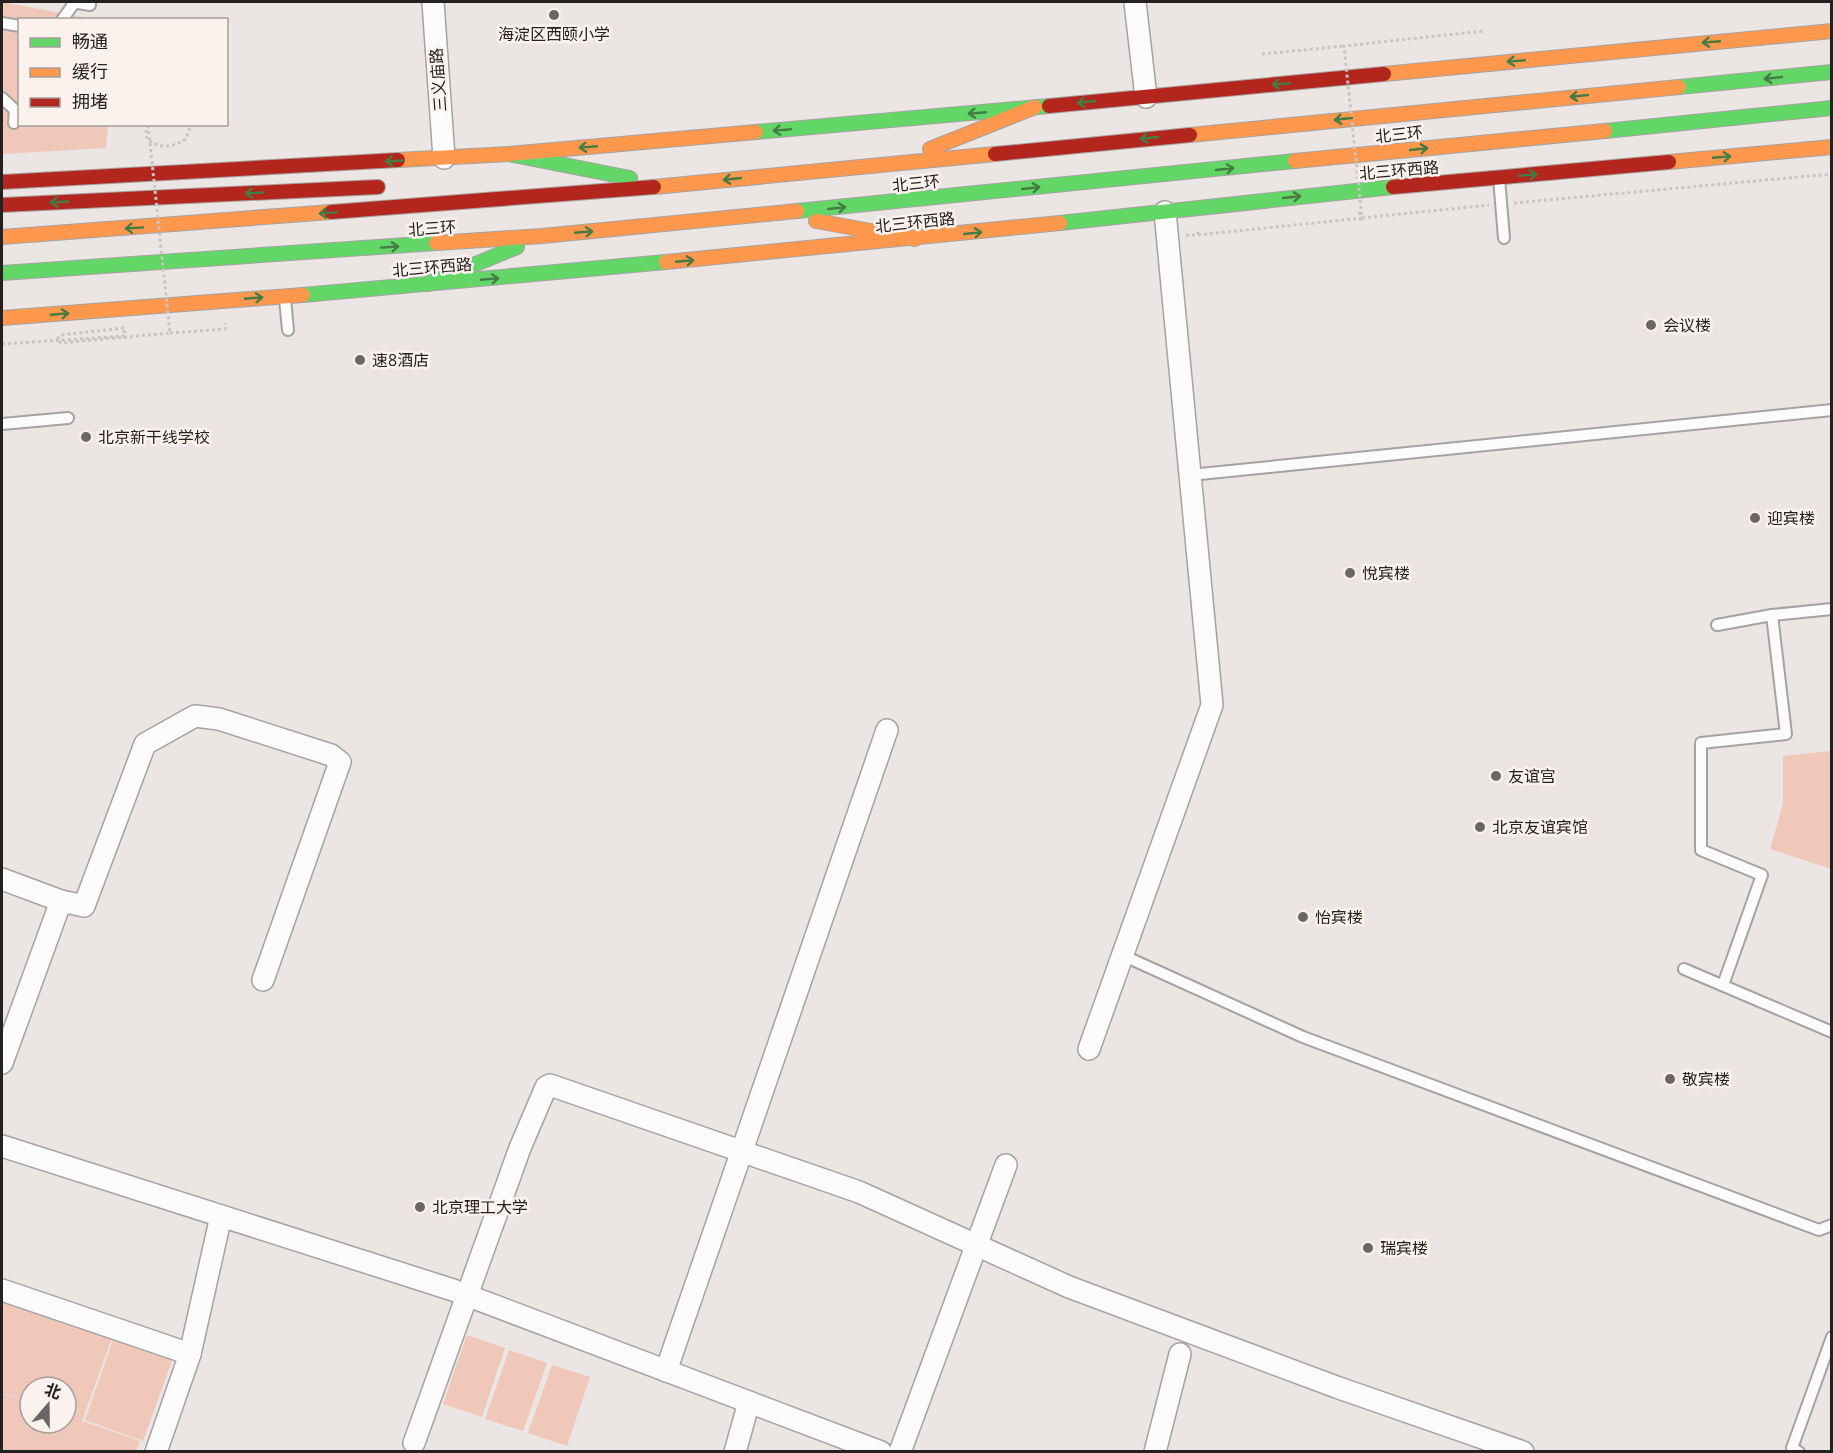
<svg xmlns="http://www.w3.org/2000/svg" width="1833" height="1453" viewBox="0 0 1833 1453" font-family="'Open Sans','Noto Sans SC',sans-serif">
<style>
.green{fill:#efc8b9;fill-rule:evenodd}
.lines{fill:none;stroke-linecap:round;stroke-linejoin:round}
.lane-casing{stroke:#a6a2a1;stroke-width:14}
.street-casing{stroke:#a6a2a1;stroke-width:24}
.fast-casing{stroke:#a6a2a1;stroke-width:16}
.slow-casing{stroke:#a6a2a1;stroke-width:16}
.jam-casing{stroke:#a6a2a1;stroke-width:16}
.path{stroke:#c8c6c4;stroke-width:3;stroke-dasharray:3 3;stroke-linecap:butt}
.lane{stroke:#fcfbfb;stroke-width:10}
.street{stroke:#fcfbfb;stroke-width:21}
.fast{stroke:#63d668;stroke-width:14}
.slow{stroke:#ff974d;stroke-width:14}
.jam{stroke:#b3261e;stroke-width:14}
.path-bridge{stroke:#c8c6c4;stroke-width:3;stroke-dasharray:3 3;stroke-linecap:butt}
.oneway{stroke:#447c44}
.poi-dot{fill:#6a6665;stroke:#fbf2ee;stroke-width:2}
.labels{text-anchor:middle;dominant-baseline:central;stroke-width:5;stroke-linejoin:round;paint-order:stroke}
.poi-label{font-size:16px;fill:#252120;stroke:#fbf2ee;text-anchor:start}
.street-label{font-size:16px;fill:#252120;stroke:#fbf2ee}
</style>
<rect width="100%" height="100%" fill="#ebe5e4"/>
<g class="green">
<path d="M2 2 93 19 20 20V124L108 125 106 148 2 154Z"/>
<path d="M1831 751H1832L1831 869 1770 849 1783 804V756Z"/>
<path d="M9 1283 118 1321 82 1421 140 1441 136 1451H2V1394L24 1401 2 1393V1304ZM30 1387H66V1423H30Z"/>
<path d="M120 1320 179 1341 143 1441 85 1420Z"/>
<path d="M467 1335 505 1348 482 1417 443 1404Z"/>
<path d="M509 1350 547 1363 523 1431 485 1419Z"/>
<path d="M552 1365 590 1377 567 1446 528 1433Z"/>
</g>
<g class="lines">
<g class="lane-casing">
<g id="lane">
<path d="M72 2 90 5V2"/>
<path d="M62 20 75 2"/>
<path d="M2 23 20 26"/>
<path d="M2 98 15 110 14 123"/>
<path d="M1499 178 1504 238"/>
<path d="M285 299 288 330"/>
<path d="M2 424 68 418"/>
<path d="M1190 475 1832 410"/>
<path d="M1717 625 1772 615"/>
<path d="M1122 955 1303 1037 1819 1230 1832 1225"/>
<path d="M1684 969 1832 1032"/>
<path d="M1723 985 1762 875 1701 850V743L1786 734 1772 615 1832 609"/>
<path d="M1799 1452 1792 1448 1832 1337"/>
</g>
</g>
<g class="street-casing">
<g id="street">
<path d="M433 2 444 158"/>
<path d="M1135 2 1146 97"/>
<path d="M2 879 61 901 2 1063"/>
<path d="M61 901 84 906 145 744 195 716 219 719 331 755 340 762 263 980"/>
<path d="M1089 1049 1212 705 1165 212"/>
<path d="M2 1146 453 1290 881 1452"/>
<path d="M2 1290 190 1354"/>
<path d="M666 1371 887 730"/>
<path d="M414 1443 520 1148 546 1087 550 1085 859 1192 1069 1287 1339 1388 1523 1452"/>
<path d="M156 1452 190 1354 221 1216"/>
<path d="M735 1452 749 1402"/>
<path d="M900 1452 1006 1165"/>
<path d="M1155 1452 1180 1354"/>
</g>
</g>
<g class="fast-casing">
<g id="fast">
<path d="M1679 87 1832 72"/>
<path d="M1605 131 1832 108"/>
<path d="M756 132 1049 106"/>
<path d="M509 154 630 178"/>
<path d="M797 211 1295 161"/>
<path d="M1060 223 1393 187"/>
<path d="M2 273 436 243"/>
<path d="M427 284 517 247"/>
<path d="M303 295 666 262"/>
</g>
</g>
<g class="slow-casing">
<g id="slow">
<path d="M1384 74 1832 31"/>
<path d="M1190 135 1679 87"/>
<path d="M930 149 1035 107"/>
<path d="M398 160 509 154 756 132"/>
<path d="M1295 161 1605 131"/>
<path d="M1669 162 1832 147"/>
<path d="M654 187 995 154"/>
<path d="M816 221 915 239"/>
<path d="M2 237 331 212"/>
<path d="M436 243 542 236 797 211"/>
<path d="M666 262 1060 223"/>
<path d="M2 318 303 295"/>
</g>
</g>
<g class="jam-casing">
<g id="jam">
<path d="M1049 106 1384 74"/>
<path d="M995 154 1190 135"/>
<path d="M2 182 398 160"/>
<path d="M1393 187 1669 162"/>
<path d="M2 205 378 187"/>
<path d="M331 212 654 187"/>
</g>
</g>
<g class="path">
<path d="M1262 54 1344 46"/>
<path d="M145 124 147 139C160 149 172 148 186 139L191 124"/>
<path d="M1514 203 1832 174"/>
<path d="M1359 212 1361 222"/>
<path d="M1362 218 1489 205"/>
<path d="M1186 235H1198V232"/>
<path d="M170 333 225 329V323"/>
<path d="M2 344 125 336 124 330"/>
</g>
<use href="#lane" class="lane"/>
<use href="#street" class="street"/>
<use href="#fast" class="fast"/>
<use href="#slow" class="slow"/>
<use href="#jam" class="jam"/>
<g class="path-bridge">
<path d="M1198 235 1362 218 1344 46 1483 31"/>
<path d="M124 328 61 335 57 339 61 343 170 333 148 124"/>
</g>
</g>
<defs><path id="oneway-shaft" d="M-6 0H5M1.5-3L5.5 0L1.5 3" fill="none" stroke-width="1.6" stroke-linecap="round" stroke-linejoin="round" transform="scale(1.5)"/></defs>
<g class="oneway">
<use href="#oneway-shaft" transform="translate(1711 42) rotate(175)"/>
<use href="#oneway-shaft" transform="translate(1516 61) rotate(175)"/>
<use href="#oneway-shaft" transform="translate(1773 78) rotate(174)"/>
<use href="#oneway-shaft" transform="translate(1281 84) rotate(175)"/>
<use href="#oneway-shaft" transform="translate(1579 96) rotate(174)"/>
<use href="#oneway-shaft" transform="translate(1086 102) rotate(174)"/>
<use href="#oneway-shaft" transform="translate(977 113) rotate(175)"/>
<use href="#oneway-shaft" transform="translate(1343 119) rotate(174)"/>
<use href="#oneway-shaft" transform="translate(782 130) rotate(175)"/>
<use href="#oneway-shaft" transform="translate(1149 138) rotate(174)"/>
<use href="#oneway-shaft" transform="translate(588 147) rotate(175)"/>
<use href="#oneway-shaft" transform="translate(1419 149) rotate(-6)"/>
<use href="#oneway-shaft" transform="translate(1722 157) rotate(-5)"/>
<use href="#oneway-shaft" transform="translate(394 161) rotate(177)"/>
<use href="#oneway-shaft" transform="translate(1225 169) rotate(-6)"/>
<use href="#oneway-shaft" transform="translate(1528 175) rotate(-5)"/>
<use href="#oneway-shaft" transform="translate(732 179) rotate(174)"/>
<use href="#oneway-shaft" transform="translate(1031 188) rotate(-6)"/>
<use href="#oneway-shaft" transform="translate(254 193) rotate(177)"/>
<use href="#oneway-shaft" transform="translate(1292 197) rotate(-6)"/>
<use href="#oneway-shaft" transform="translate(59 202) rotate(177)"/>
<use href="#oneway-shaft" transform="translate(837 208) rotate(-6)"/>
<use href="#oneway-shaft" transform="translate(328 213) rotate(176)"/>
<use href="#oneway-shaft" transform="translate(134 228) rotate(176)"/>
<use href="#oneway-shaft" transform="translate(584 232) rotate(-5)"/>
<use href="#oneway-shaft" transform="translate(973 233) rotate(-6)"/>
<use href="#oneway-shaft" transform="translate(390 247) rotate(-4)"/>
<use href="#oneway-shaft" transform="translate(685 261) rotate(-5)"/>
<use href="#oneway-shaft" transform="translate(490 279) rotate(-5)"/>
<use href="#oneway-shaft" transform="translate(254 298) rotate(-5)"/>
<use href="#oneway-shaft" transform="translate(60 314) rotate(-5)"/>
</g>
<g class="poi-dot">
<circle cx="554" cy="15" r="6"/>
<circle cx="1651" cy="325" r="6"/>
<circle cx="360" cy="360" r="6"/>
<circle cx="86" cy="437" r="6"/>
<circle cx="1755" cy="518" r="6"/>
<circle cx="1350" cy="573" r="6"/>
<circle cx="1496" cy="776" r="6"/>
<circle cx="1480" cy="827" r="6"/>
<circle cx="1303" cy="917" r="6"/>
<circle cx="1670" cy="1079" r="6"/>
<circle cx="420" cy="1207" r="6"/>
<circle cx="1368" cy="1248" r="6"/>
</g>
<g class="labels">
<g class="poi-label">
<text x="554" y="34" text-anchor="middle">海淀区西颐小学</text>
<text x="1663" y="325">会议楼</text>
<text x="372" y="360">速8酒店</text>
<text x="98" y="437">北京新干线学校</text>
<text x="1767" y="518">迎宾楼</text>
<text x="1362" y="573">悅宾楼</text>
<text x="1508" y="776">友谊宫</text>
<text x="1492" y="827">北京友谊宾馆</text>
<text x="1315" y="917">怡宾楼</text>
<text x="1682" y="1079">敬宾楼</text>
<text x="432" y="1207">北京理工大学</text>
<text x="1380" y="1248">瑞宾楼</text>
</g>
<g class="street-label">
<text transform="translate(438 80) rotate(-94)">三义庙路</text>
<text transform="translate(1399 134) rotate(-6)">北三环</text>
<text transform="translate(1399 170) rotate(-5)">北三环西路</text>
<text transform="translate(916 183) rotate(-6)">北三环</text>
<text transform="translate(915 222) rotate(-6)">北三环西路</text>
<text transform="translate(432 228) rotate(-4)">北三环</text>
<text transform="translate(432 267) rotate(-5)">北三环西路</text>
</g>
</g>
<rect width="1833" height="1453" fill="none" stroke="#252120" stroke-width="6"/>
<rect x="18" y="18" width="210" height="108" fill="#fbf2ee" stroke="#a59e9c" stroke-width="1.5"/>
<rect x="30" y="38" width="30" height="9" fill="#63d668" stroke="#a59e9c" stroke-width="1.5"/>
<text x="72" y="48" font-size="18" fill="#252120">畅通</text>
<rect x="30" y="68" width="30" height="9" fill="#ff974d" stroke="#a59e9c" stroke-width="1.5"/>
<text x="72" y="78" font-size="18" fill="#252120">缓行</text>
<rect x="30" y="98" width="30" height="9" fill="#b3261e" stroke="#a59e9c" stroke-width="1.5"/>
<text x="72" y="108" font-size="18" fill="#252120">拥堵</text>
<g transform="translate(48 1405) rotate(20)"><circle r="28" fill="#fbf2ee" stroke="#a59e9c" stroke-width="1.5"/>
<path d="M0-4.5L10 22L0 15L-10 22Z" fill="#6a6665"/>
<text y="-9" font-size="16" font-weight="bold" text-anchor="middle" fill="#252120">北</text>
</g>
</svg>
